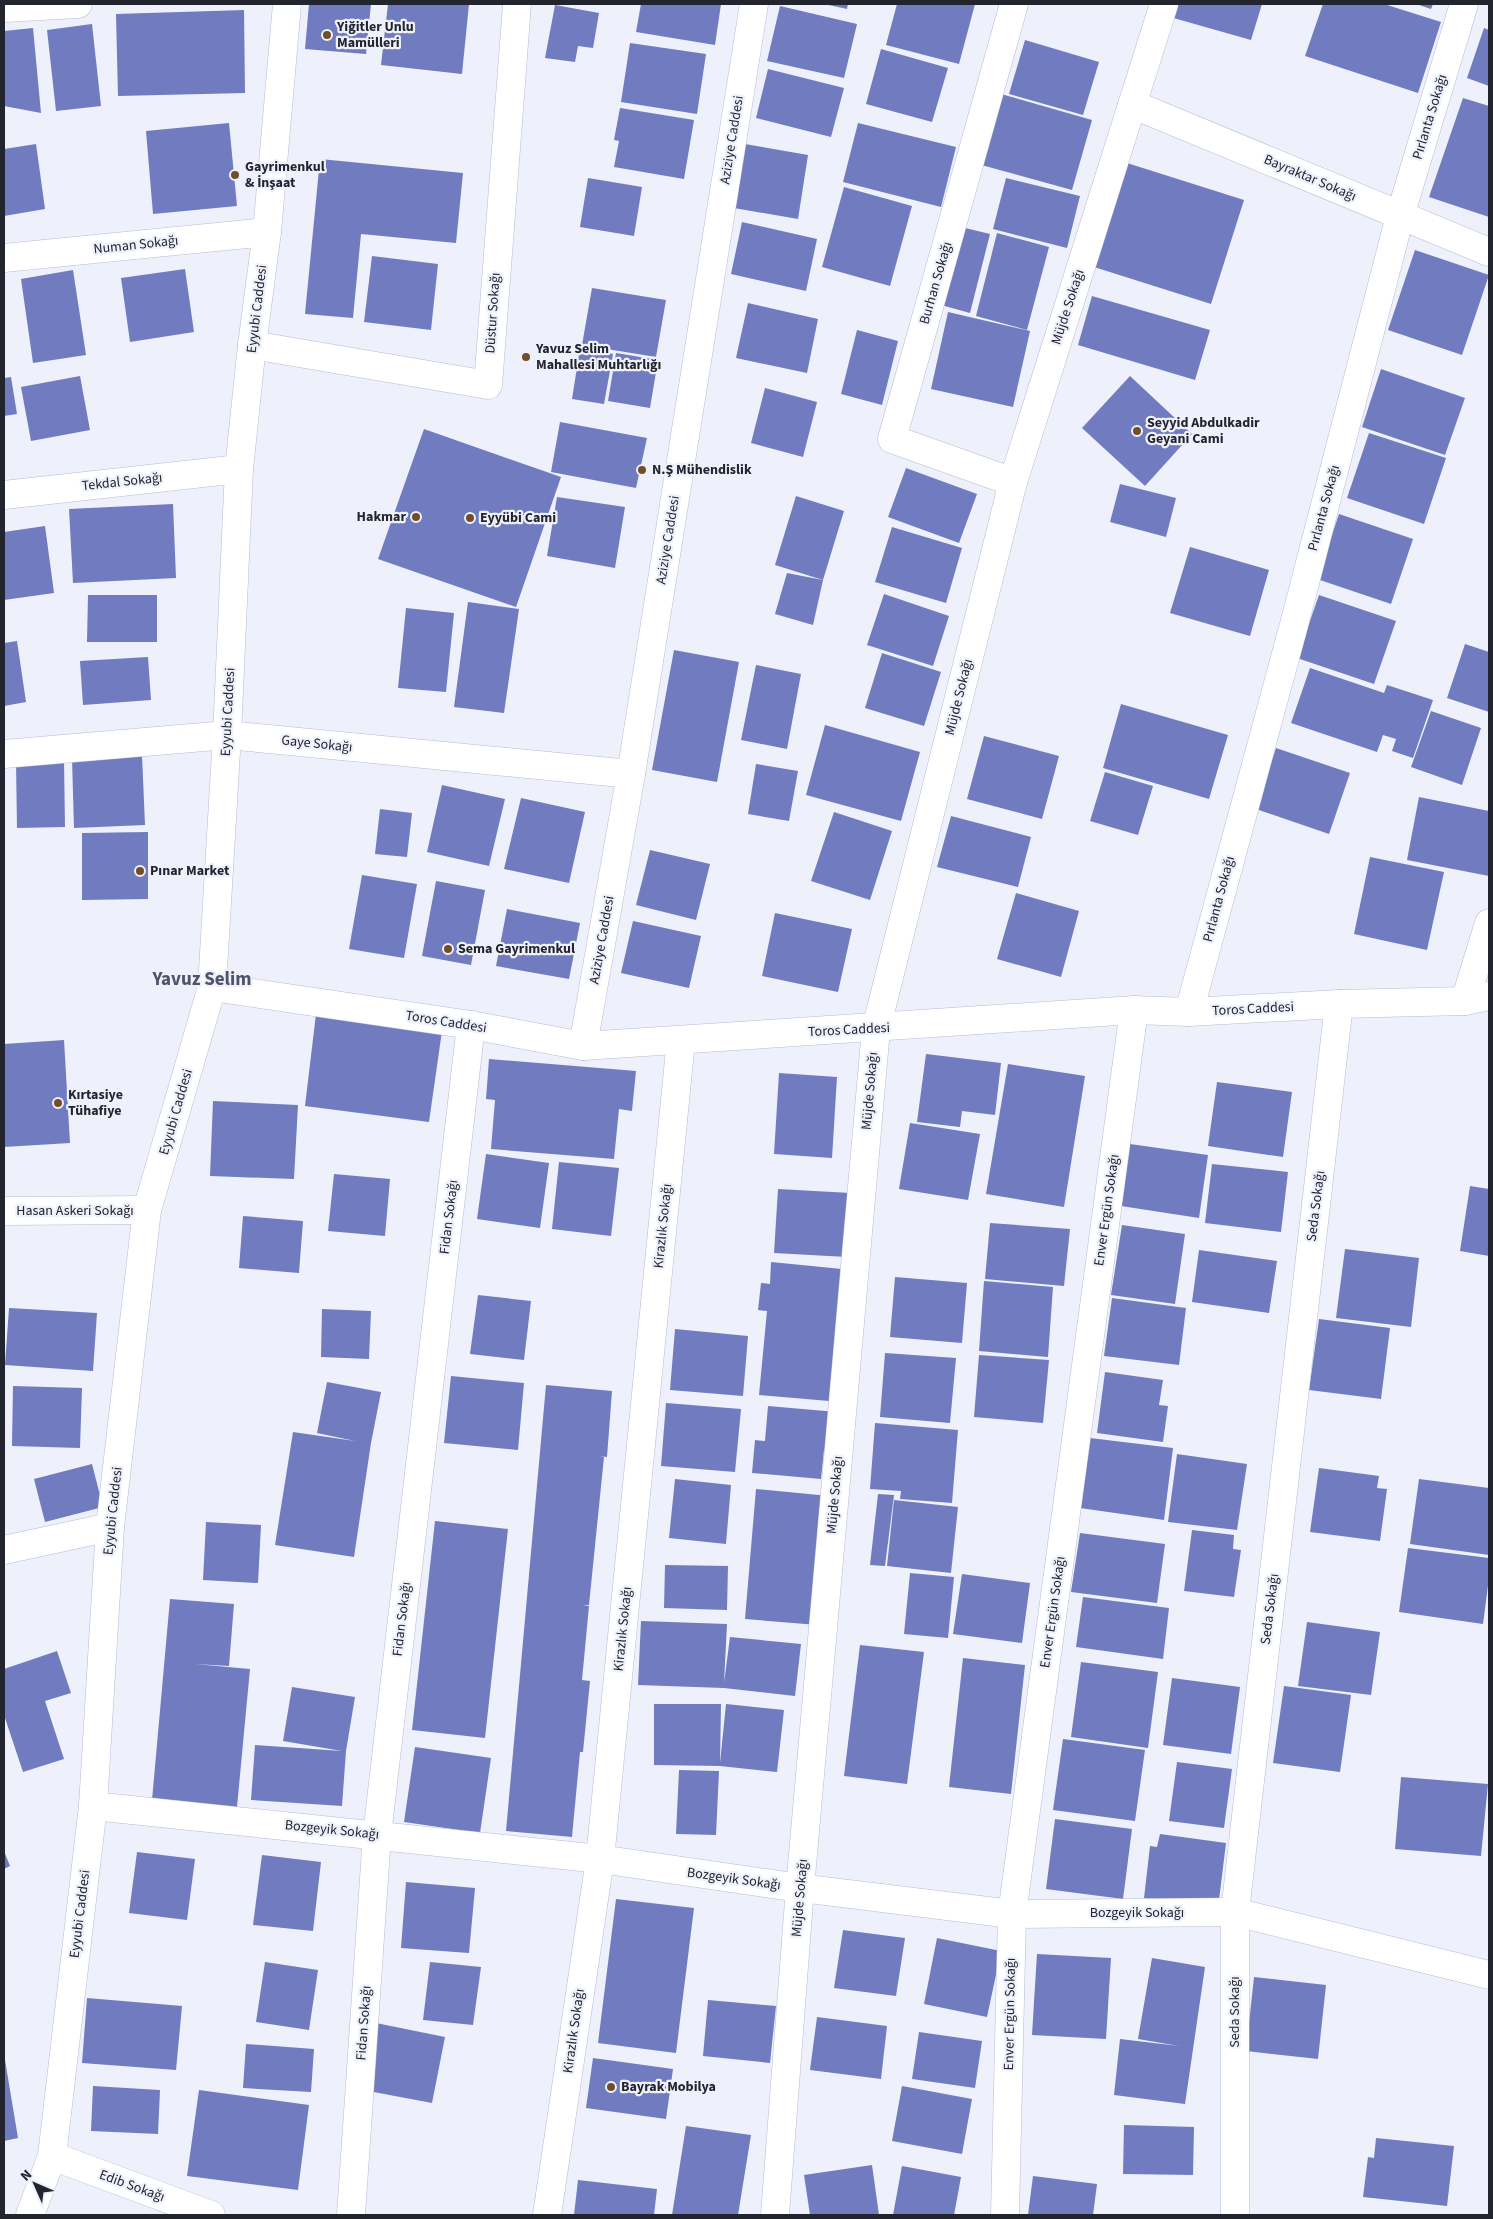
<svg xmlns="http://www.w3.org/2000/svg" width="1493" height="2219" viewBox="0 0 1493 2219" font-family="'Source Sans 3',sans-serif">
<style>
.building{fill:#707cbf}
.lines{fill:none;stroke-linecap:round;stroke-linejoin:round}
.street-casing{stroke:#b6bbd3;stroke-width:29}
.secondary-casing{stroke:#b6bbd3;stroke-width:29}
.street{stroke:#fff;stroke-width:28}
.secondary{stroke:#fff;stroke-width:28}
.poi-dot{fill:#724e28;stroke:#eef1fb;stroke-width:2}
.labels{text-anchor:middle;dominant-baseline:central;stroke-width:4.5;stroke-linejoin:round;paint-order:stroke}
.poi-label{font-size:14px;font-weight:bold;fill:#23252e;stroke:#eef1fb;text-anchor:start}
.street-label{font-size:14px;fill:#23252e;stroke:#eef1fb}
.district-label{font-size:19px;font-weight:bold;fill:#4e5368;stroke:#eef1fb}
</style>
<rect width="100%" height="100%" fill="#eef1fb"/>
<g class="building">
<path d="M309 4H371L366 54 305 49Z"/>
<path d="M388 4H469L462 74 381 65Z"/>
<path d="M641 4H721L715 45 636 32Z"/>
<path d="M824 4H848L847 9Z"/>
<path d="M897 4H975L959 64 886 45Z"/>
<path d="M1174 4H1262L1251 40 1170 17Z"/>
<path d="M1323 4H1384L1441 22 1418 93 1305 56Z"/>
<path d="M1416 4H1433L1431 9Z"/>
<path d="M555 5 599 13 593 48 578 46 575 62 545 58Z"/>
<path d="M780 6 857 24 844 78 767 61Z"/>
<path d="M244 10 245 93 118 96 116 14Z"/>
<path d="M92 24 101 106 56 111 47 30Z"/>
<path d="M33 28 41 113 4 106V31Z"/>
<path d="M1484 28 1489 30V86L1467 78Z"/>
<path d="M1025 40 1099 62 1083 115 1009 94Z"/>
<path d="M630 43 706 54 697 114 621 102Z"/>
<path d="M881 49 948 68 932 122 866 104Z"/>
<path d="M768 69 844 88 831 137 756 118Z"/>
<path d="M994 92 1092 120 1072 190 974 163Z"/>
<path d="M1463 98 1489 106V217L1429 197Z"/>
<path d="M620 108 694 120 684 179 614 167 619 141 614 140Z"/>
<path d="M229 123 237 206 153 214 146 131Z"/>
<path d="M858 123 956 147 941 207 843 182Z"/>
<path d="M36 144 45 209 4 216V149Z"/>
<path d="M745 144 808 155 798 219 734 208Z"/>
<path d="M320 159 463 173 456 243 361 234 353 318 305 314Z"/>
<path d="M1127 163 1244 200 1211 304 1094 267Z"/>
<path d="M588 178 642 187 634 236 580 227Z"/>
<path d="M1006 178 1080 196 1067 248 993 229Z"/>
<path d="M844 187 912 206 890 286 822 267Z"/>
<path d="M742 222 817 239 806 291 731 274Z"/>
<path d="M961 227 990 234 970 313 941 305Z"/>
<path d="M997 233 1049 247 1027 330 976 316Z"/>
<path d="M1415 250 1489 275 1462 355 1388 330Z"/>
<path d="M372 256 438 264 431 330 364 322Z"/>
<path d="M185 269 194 332 130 342 121 278Z"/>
<path d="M73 270 86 355 33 363 21 279Z"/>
<path d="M592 288 666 300 656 357 582 345Z"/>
<path d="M1092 296 1210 330 1195 380 1078 345Z"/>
<path d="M748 303 818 319 807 373 736 358Z"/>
<path d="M948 312 1030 331 1013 407 931 389Z"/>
<path d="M857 330 898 341 882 405 841 394Z"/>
<path d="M580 348 613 354 604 404 572 399Z"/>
<path d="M616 353 658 360 650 408 608 401Z"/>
<path d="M1381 369 1465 398 1445 455 1362 427Z"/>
<path d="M80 376 90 430 31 441 21 387Z"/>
<path d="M1130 376 1192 434 1145 486 1082 428Z"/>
<path d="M11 377 17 414 4 416V378Z"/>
<path d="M765 388 817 402 803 457 751 443Z"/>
<path d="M560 422 647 438 636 488 551 472Z"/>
<path d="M424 429 561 477 516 607 378 559Z"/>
<path d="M1369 433 1446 458 1424 524 1347 498Z"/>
<path d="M906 468 977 494 959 543 888 517Z"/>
<path d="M1120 484 1176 498 1166 537 1110 522Z"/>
<path d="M796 496 844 511 823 580 775 565Z"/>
<path d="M557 497 625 507 615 568 547 556Z"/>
<path d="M173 504 176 578 73 583 69 509Z"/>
<path d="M1339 514 1413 539 1391 604 1317 579Z"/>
<path d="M45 526 54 593 4 600V532Z"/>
<path d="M892 527 962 548 946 603 875 582Z"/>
<path d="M1190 547 1269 570 1250 636 1170 613Z"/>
<path d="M787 573 823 580 813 625 775 614Z"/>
<path d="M884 594 949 616 933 666 867 645Z"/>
<path d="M88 595H157V642H87Z"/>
<path d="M1319 595 1396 621 1374 684 1297 658Z"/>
<path d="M468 602 519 609 504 713 454 707Z"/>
<path d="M406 608 454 613 446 692 398 688Z"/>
<path d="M17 641 26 702 4 706V643Z"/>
<path d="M1465 644 1489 652V712L1447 698Z"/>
<path d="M674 650 739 662 717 782 652 770Z"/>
<path d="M882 653 941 672 924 726 865 708Z"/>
<path d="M148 657 151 700 83 705 80 661Z"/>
<path d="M756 665 801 674 787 749 741 740Z"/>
<path d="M1310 668 1384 693 1387 685 1433 700 1413 758 1392 751 1396 739 1383 735 1377 752 1291 723Z"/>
<path d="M1121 704 1228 735 1209 799 1103 768Z"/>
<path d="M1431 711 1481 728 1462 785 1411 767Z"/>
<path d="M825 725 920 752 901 821 806 795Z"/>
<path d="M984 736 1059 756 1042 819 967 799Z"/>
<path d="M1276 748 1350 773 1329 834 1256 809Z"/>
<path d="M142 755 145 825 74 828 72 758Z"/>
<path d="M64 760 65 827 17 828 16 761Z"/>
<path d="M756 764 798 771 789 821 748 814Z"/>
<path d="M1105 772 1153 786 1138 835 1090 821Z"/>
<path d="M442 785 505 799 489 866 427 852Z"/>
<path d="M1419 797 1489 811V876L1407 860Z"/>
<path d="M521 798 585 812 569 883 504 869Z"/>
<path d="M380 809 412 813 407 857 375 854Z"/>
<path d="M834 812 892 831 870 900 811 881Z"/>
<path d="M951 816 1031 837 1018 887 937 867Z"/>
<path d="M148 832V899L82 900V833Z"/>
<path d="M650 850 710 864 696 920 636 905Z"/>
<path d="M1370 857 1444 872 1427 950 1354 934Z"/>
<path d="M362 875 417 884 404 958 349 949Z"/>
<path d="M436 881 485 890 471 965 422 956Z"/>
<path d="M1016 893 1079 911 1061 977 997 959Z"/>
<path d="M507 909 580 923 569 979 496 966Z"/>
<path d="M775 913 852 929 838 992 762 976Z"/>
<path d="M633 921 701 936 689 988 621 973Z"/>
<path d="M316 1014 442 1031 429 1122 305 1106Z"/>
<path d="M64 1040 70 1143 4 1147V1044Z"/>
<path d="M926 1054 1001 1063 995 1115 962 1111 960 1127 917 1122Z"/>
<path d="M489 1059 636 1071 632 1111 619 1109 614 1159 491 1149 495 1100 486 1099Z"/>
<path d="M1008 1064 1085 1076 1064 1207 986 1194Z"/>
<path d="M779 1073 837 1077 832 1158 774 1154Z"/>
<path d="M1217 1082 1292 1092 1283 1157 1208 1146Z"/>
<path d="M213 1101 298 1105 294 1179 210 1176Z"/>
<path d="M910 1123 980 1134 968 1200 899 1189Z"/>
<path d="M1130 1144 1208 1155 1199 1218 1121 1206Z"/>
<path d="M486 1154 549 1163 540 1228 477 1219Z"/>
<path d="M559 1162 619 1168 611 1236 552 1229Z"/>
<path d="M1212 1164 1288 1172 1281 1232 1205 1223Z"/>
<path d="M334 1174 390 1179 385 1236 328 1231Z"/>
<path d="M1470 1186 1489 1189V1256L1460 1251Z"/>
<path d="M778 1189 851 1193 847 1257 774 1253Z"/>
<path d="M243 1216 303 1221 299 1273 239 1268Z"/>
<path d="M990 1223 1070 1229 1064 1286 985 1279Z"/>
<path d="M1122 1225 1185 1234 1175 1304 1111 1295Z"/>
<path d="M1345 1249 1419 1258 1411 1327 1336 1318Z"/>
<path d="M1199 1250 1277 1261 1269 1313 1192 1302Z"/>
<path d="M771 1262 842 1269 829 1401 759 1395 767 1311 758 1310 761 1283 770 1284Z"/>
<path d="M895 1277 967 1283 962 1343 890 1337Z"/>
<path d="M984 1281 1053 1287 1048 1357 979 1351Z"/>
<path d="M478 1295 531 1301 524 1360 470 1354Z"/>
<path d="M1112 1298 1186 1308 1179 1365 1104 1356Z"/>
<path d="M9 1308 97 1313 93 1371 5 1365Z"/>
<path d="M322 1309 371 1311 369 1359 321 1357Z"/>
<path d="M1319 1319 1390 1328 1381 1399 1309 1390Z"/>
<path d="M675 1329 748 1336 743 1396 670 1390Z"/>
<path d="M885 1353 956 1358 950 1423 880 1417Z"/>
<path d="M979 1355 1049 1360 1043 1423 974 1417Z"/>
<path d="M1105 1372 1163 1380 1159 1405 1168 1406 1163 1442 1097 1433Z"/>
<path d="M451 1376 524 1383 518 1450 444 1443Z"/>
<path d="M327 1382 381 1392 371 1443 354 1557 275 1545 293 1432 355 1441 317 1433Z"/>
<path d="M546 1385 612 1391 607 1457 599 1456 604 1457 589 1605 583 1606H589L582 1680 590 1681 583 1752H580L572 1837 506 1831Z"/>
<path d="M13 1386 82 1388 80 1448 12 1446Z"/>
<path d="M666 1403 741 1409 735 1472 661 1466Z"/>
<path d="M768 1406 837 1412 833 1450H824L821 1479 752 1473 755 1440 765 1441Z"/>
<path d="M875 1423 958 1430 952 1503 900 1499 901 1491 870 1489Z"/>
<path d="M1090 1438 1173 1448 1164 1520 1080 1508Z"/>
<path d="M1177 1454 1247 1464 1237 1530 1168 1522Z"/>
<path d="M92 1464 103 1507 45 1522 34 1479Z"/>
<path d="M1319 1468 1379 1476 1377 1488 1387 1489 1380 1541 1310 1532Z"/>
<path d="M675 1479 731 1485 726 1544 669 1538Z"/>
<path d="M1419 1479 1489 1488V1555L1410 1544Z"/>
<path d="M756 1489 829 1496 818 1625 745 1619Z"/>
<path d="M878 1494 894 1495 885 1566 870 1565Z"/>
<path d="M894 1500 958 1507 951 1573 887 1566Z"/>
<path d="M435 1521 508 1529 485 1738 412 1730Z"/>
<path d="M206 1522 261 1525 258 1583 203 1580Z"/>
<path d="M1192 1530 1234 1535 1233 1549 1241 1550 1234 1597 1184 1591Z"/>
<path d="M1080 1533 1165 1544 1157 1603 1071 1592Z"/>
<path d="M1408 1548 1489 1558V1578L1483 1624 1399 1612Z"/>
<path d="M665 1565 728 1566 727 1610 664 1608Z"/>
<path d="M910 1573 954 1577 948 1638 904 1634Z"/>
<path d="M962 1574 1030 1583 1022 1643 953 1634Z"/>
<path d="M1083 1597 1169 1608 1163 1659 1076 1647Z"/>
<path d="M170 1599 234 1604 229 1666 195 1664 250 1669 237 1807 152 1800Z"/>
<path d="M641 1621 727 1624 724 1683 730 1637 801 1644 795 1696 724 1688 638 1685Z"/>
<path d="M1307 1622 1380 1632 1371 1695 1298 1686Z"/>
<path d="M860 1645 924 1652 907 1784 844 1776Z"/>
<path d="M57 1651 71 1693 45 1701 64 1759 23 1772 4 1715V1669Z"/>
<path d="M963 1658 1025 1665 1011 1794 949 1787Z"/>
<path d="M1081 1662 1158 1672 1148 1748 1071 1737Z"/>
<path d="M1172 1678 1240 1687 1231 1754 1163 1745Z"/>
<path d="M1284 1686 1351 1695 1340 1772 1273 1763Z"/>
<path d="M292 1687 355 1697 346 1751 342 1806 251 1800 255 1745 342 1751 283 1741Z"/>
<path d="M654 1704H721L720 1763 726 1704 784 1710 777 1772 720 1766 654 1765Z"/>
<path d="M1063 1739 1145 1750 1135 1821 1053 1810Z"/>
<path d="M415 1747 491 1758 480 1833 404 1822Z"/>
<path d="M1177 1762 1232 1769 1224 1828 1169 1821Z"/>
<path d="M679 1770 719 1771 716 1835 676 1834Z"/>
<path d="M1401 1777 1488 1784 1481 1856 1395 1849Z"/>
<path d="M1055 1819 1132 1829 1123 1899 1046 1889Z"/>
<path d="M1160 1834 1226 1843 1218 1908 1144 1898 1150 1846 1157 1847Z"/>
<path d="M4 1851 10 1866 4 1869Z"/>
<path d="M137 1852 195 1859 187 1920 129 1913Z"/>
<path d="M262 1855 321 1862 313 1931 253 1925Z"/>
<path d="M406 1882 475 1888 469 1953 401 1948Z"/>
<path d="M616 1899 694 1908 676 2053 598 2043Z"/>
<path d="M843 1930 905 1938 896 1996 834 1988Z"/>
<path d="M937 1938 1001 1951 987 2017 924 2004Z"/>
<path d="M1037 1954 1111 1958 1106 2039 1032 2035Z"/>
<path d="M1152 1958 1205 1967 1185 2104 1114 2095 1120 2039 1179 2046 1138 2039Z"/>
<path d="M265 1962 318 1970 309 2030 256 2022Z"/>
<path d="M430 1962 481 1967 473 2025 423 2020Z"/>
<path d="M1254 1977 1326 1985 1318 2059 1246 2051Z"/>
<path d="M87 1998 182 2006 176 2070 82 2063Z"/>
<path d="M708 2000 776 2006 770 2063 703 2056Z"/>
<path d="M817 2017 887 2026 881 2079 810 2070Z"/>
<path d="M376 2023 445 2037 432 2103 363 2090Z"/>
<path d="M919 2032 982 2041 975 2088 912 2079Z"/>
<path d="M246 2044 314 2049 311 2092 243 2088Z"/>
<path d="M4 2054 18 2138 4 2141Z"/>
<path d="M593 2058 673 2069 666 2119 586 2108Z"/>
<path d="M93 2086 160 2090 158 2134 91 2131Z"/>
<path d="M902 2086 972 2099 962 2154 892 2141Z"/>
<path d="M199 2090 309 2105 298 2190 187 2176Z"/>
<path d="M1124 2125 1194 2127 1193 2175 1123 2174Z"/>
<path d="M686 2126 751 2135 738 2215H672Z"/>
<path d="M1376 2138 1454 2146 1447 2206 1363 2197 1368 2157 1374 2158Z"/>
<path d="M872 2165 879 2215H810L804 2175Z"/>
<path d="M902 2166 961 2177 954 2215H893Z"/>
<path d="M1033 2176 1097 2184 1093 2215H1028Z"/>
<path d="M578 2180 657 2189 654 2215H574Z"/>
</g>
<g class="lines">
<g class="street-casing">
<g id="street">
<path d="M4 8 78 4"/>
<path d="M1132 104 1489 252"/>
<path d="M4 258 267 232"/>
<path d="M252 345 488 385 517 4"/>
<path d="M1013 482 892 439 1014 4"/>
<path d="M4 495 239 469"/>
<path d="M4 754 227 735 631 774"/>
<path d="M212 987 471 1025 583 1046 1134 1010 1189 1012 1339 1004 1465 1001 1489 996"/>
<path d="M1465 1001 1489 923"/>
<path d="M1189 1012 1295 621 1400 216 1464 4"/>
<path d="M583 1046 631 774 754 4"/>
<path d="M4 1211 147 1210"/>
<path d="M4 1550 110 1527"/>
<path d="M93 1806 600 1859 800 1888 1012 1914 1235 1912 1489 1975"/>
<path d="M52 2156 211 2215"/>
<path d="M351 2215 377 1835 471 1025"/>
<path d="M547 2215 600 1859 681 1040"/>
<path d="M775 2215 800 1888 876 1029 1013 482 1164 4"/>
<path d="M1005 2215 1012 1914 1134 1010"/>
<path d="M1235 2215V1912L1339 1004"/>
</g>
</g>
<g class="secondary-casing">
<path id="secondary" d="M30 2215 52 2156 93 1806 110 1527 147 1210 212 987 227 735 239 469 252 345 267 232 287 4"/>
</g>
<use href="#street" class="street"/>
<use href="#secondary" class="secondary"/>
</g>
<g class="poi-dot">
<circle cx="327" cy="35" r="5"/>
<circle cx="235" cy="175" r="5"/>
<circle cx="526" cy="357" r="5"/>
<circle cx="1137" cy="431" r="5"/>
<circle cx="642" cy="470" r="5"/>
<circle cx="416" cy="517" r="5"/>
<circle cx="470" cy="518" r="5"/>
<circle cx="140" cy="871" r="5"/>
<circle cx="448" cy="949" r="5"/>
<circle cx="58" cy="1103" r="5"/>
<circle cx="611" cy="2087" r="5"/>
</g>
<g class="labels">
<g class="poi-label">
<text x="337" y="27">Yiğitler Unlu<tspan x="337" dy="16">Mamülleri</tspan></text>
<text x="245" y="167">Gayrimenkul<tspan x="245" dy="16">&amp; İnşaat</tspan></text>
<text x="536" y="349">Yavuz Selim<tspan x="536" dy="16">Mahallesi Muhtarlığı</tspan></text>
<text x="1147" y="423">Seyyid Abdulkadir<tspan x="1147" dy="16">Geyani Cami</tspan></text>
<text x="652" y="470">N.Ş Mühendislik</text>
<text x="406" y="517" text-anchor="end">Hakmar</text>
<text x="480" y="518">Eyyübi Cami</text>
<text x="150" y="871">Pınar Market</text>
<text x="458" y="949">Sema Gayrimenkul</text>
<text x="68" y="1095">Kırtasiye<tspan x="68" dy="16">Tühafiye</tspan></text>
<text x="621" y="2087">Bayrak Mobilya</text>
</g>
<g class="street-label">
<text transform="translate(1430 117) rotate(-73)">Pırlanta Sokağı</text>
<text transform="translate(732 140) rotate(-81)">Aziziye Caddesi</text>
<text transform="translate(1310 178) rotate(23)">Bayraktar Sokağı</text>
<text transform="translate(136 245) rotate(-6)">Numan Sokağı</text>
<text transform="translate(936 283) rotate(-74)">Burhan Sokağı</text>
<text transform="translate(1068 307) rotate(-72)">Müjde Sokağı</text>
<text transform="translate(257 309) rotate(-83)">Eyyubi Caddesi</text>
<text transform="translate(493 313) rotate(-86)">Düstur Sokağı</text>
<text transform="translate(122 482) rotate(-6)">Tekdal Sokağı</text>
<text transform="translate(1324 508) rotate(-75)">Pırlanta Sokağı</text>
<text transform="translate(668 540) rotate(-81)">Aziziye Caddesi</text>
<text transform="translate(959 697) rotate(-76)">Müjde Sokağı</text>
<text transform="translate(228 712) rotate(-87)">Eyyubi Caddesi</text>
<text transform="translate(317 744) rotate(6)">Gaye Sokağı</text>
<text transform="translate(1219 899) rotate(-75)">Pırlanta Sokağı</text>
<text transform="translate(602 940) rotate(-80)">Aziziye Caddesi</text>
<text transform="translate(1253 1009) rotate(-3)">Toros Caddesi</text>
<text transform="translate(446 1022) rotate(9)">Toros Caddesi</text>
<text transform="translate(849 1030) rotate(-3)">Toros Caddesi</text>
<text transform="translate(870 1091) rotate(-85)">Müjde Sokağı</text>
<text transform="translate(176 1112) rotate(-74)">Eyyubi Caddesi</text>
<text transform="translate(1316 1206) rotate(-83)">Seda Sokağı</text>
<text transform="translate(1107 1210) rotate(-82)">Enver Ergün Sokağı</text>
<text x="75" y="1211">Hasan Askeri Sokağı</text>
<text transform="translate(449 1217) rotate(-83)">Fidan Sokağı</text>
<text transform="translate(663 1226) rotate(-84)">Kirazlık Sokağı</text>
<text transform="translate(835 1495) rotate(-85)">Müjde Sokağı</text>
<text transform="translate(113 1511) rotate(-84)">Eyyubi Caddesi</text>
<text transform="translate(1270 1609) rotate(-83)">Seda Sokağı</text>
<text transform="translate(1053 1612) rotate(-82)">Enver Ergün Sokağı</text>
<text transform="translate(402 1619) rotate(-83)">Fidan Sokağı</text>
<text transform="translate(623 1629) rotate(-84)">Kirazlık Sokağı</text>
<text transform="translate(332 1830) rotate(6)">Bozgeyik Sokağı</text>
<text transform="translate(734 1879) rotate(8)">Bozgeyik Sokağı</text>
<text transform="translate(800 1898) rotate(-85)">Müjde Sokağı</text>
<text x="1137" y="1913">Bozgeyik Sokağı</text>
<text transform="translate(80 1914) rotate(-83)">Eyyubi Caddesi</text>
<text transform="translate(1235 2012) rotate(-90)">Seda Sokağı</text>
<text transform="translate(1010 2014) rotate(-89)">Enver Ergün Sokağı</text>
<text transform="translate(364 2023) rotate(-86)">Fidan Sokağı</text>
<text transform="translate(574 2031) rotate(-82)">Kirazlık Sokağı</text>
<text transform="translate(132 2186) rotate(20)">Edib Sokağı</text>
</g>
<g class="district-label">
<text x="202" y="979">Yavuz Selim</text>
</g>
</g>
<rect width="1493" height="2219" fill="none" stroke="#23252e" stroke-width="10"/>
<g transform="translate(35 2184) rotate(315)" stroke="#eef1fb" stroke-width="4" paint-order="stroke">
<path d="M0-4L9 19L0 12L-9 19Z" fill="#23252e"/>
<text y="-8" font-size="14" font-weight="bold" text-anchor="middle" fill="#23252e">N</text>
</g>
</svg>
